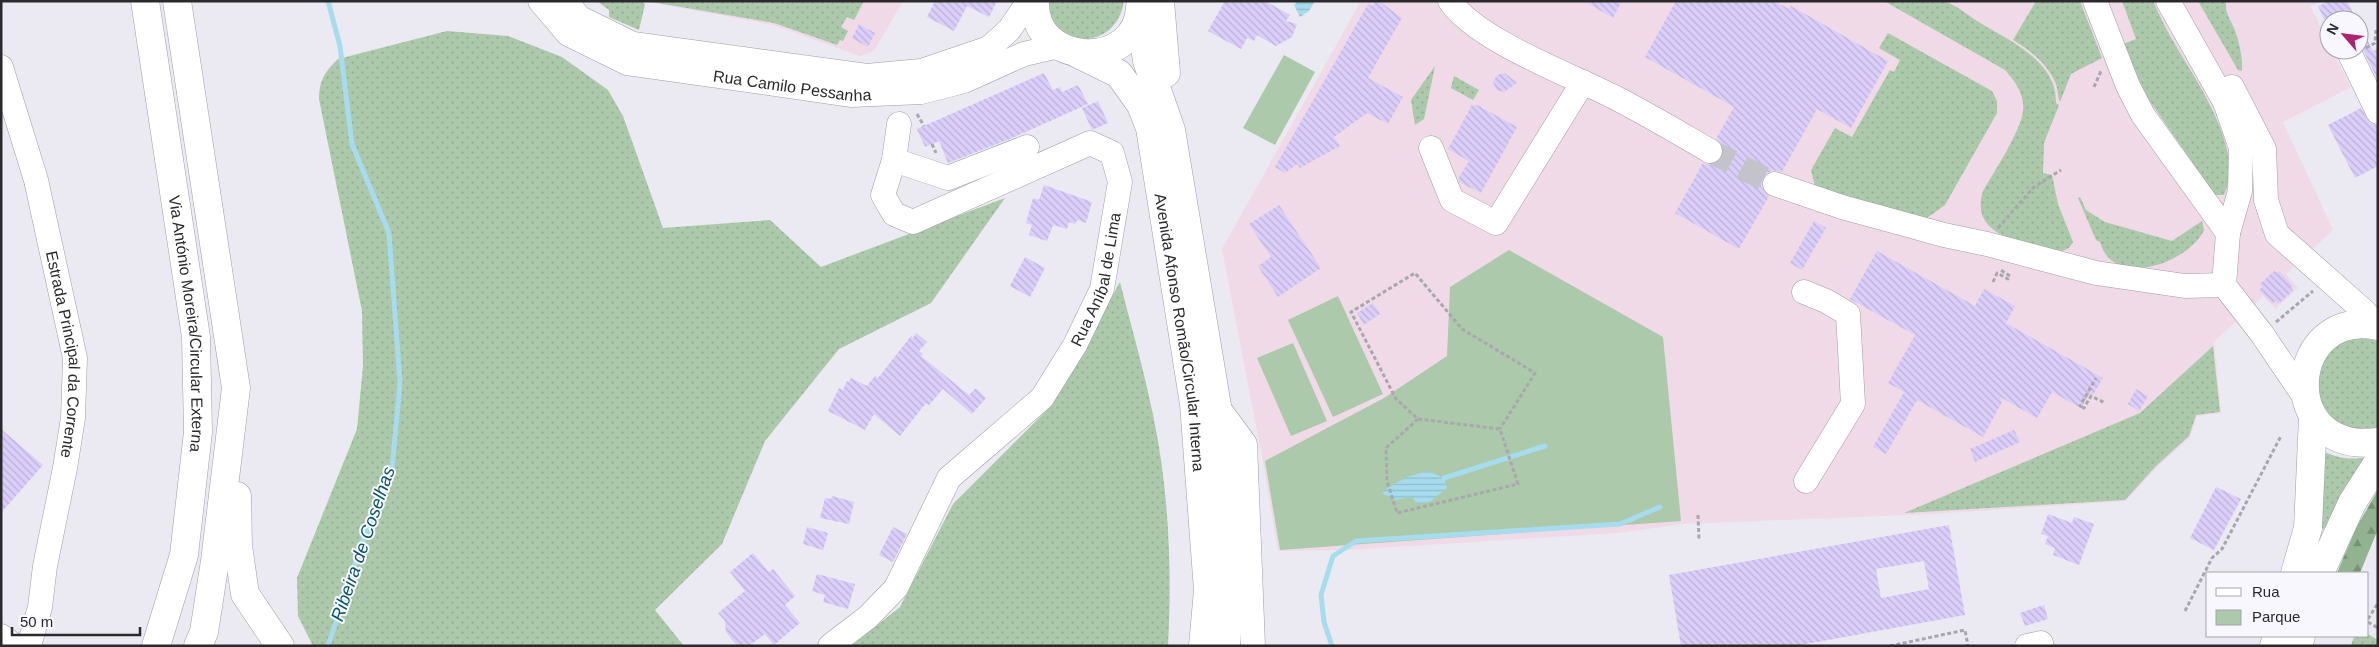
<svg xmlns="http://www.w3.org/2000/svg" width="2379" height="647" viewBox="0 0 2379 647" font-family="Helvetica,sans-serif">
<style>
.medical{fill:#f0dae7}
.grass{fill:url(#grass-dots)}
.forest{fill:url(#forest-firs)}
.park{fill:#acc9ab}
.water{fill:url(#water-rules)}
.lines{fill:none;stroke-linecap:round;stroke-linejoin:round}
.stream{stroke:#a6dcee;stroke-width:5}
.building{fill:url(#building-back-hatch);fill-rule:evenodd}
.minor-tunnel{stroke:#c4c3ca;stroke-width:24;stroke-dasharray:24 12;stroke-linecap:butt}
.minor-casing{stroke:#9f9da4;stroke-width:25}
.major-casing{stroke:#9f9da4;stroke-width:29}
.highway-casing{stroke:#9f9da4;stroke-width:29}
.path{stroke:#a8a7ad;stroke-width:3;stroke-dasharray:4 2.5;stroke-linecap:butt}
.minor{stroke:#fff;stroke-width:24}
.major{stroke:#fff;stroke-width:28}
.highway{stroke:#fff;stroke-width:28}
.labels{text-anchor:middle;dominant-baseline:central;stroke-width:4;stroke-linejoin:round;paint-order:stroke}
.street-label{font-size:16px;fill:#2a292c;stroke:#f9f7fe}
.water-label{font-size:18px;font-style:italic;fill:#075467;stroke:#f9f7fe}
</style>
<defs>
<pattern id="grass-dots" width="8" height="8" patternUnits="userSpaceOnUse" patternTransform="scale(1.25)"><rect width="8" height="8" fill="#acc9ab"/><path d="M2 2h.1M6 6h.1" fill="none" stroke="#94ad93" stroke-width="1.8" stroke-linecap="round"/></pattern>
<pattern id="forest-firs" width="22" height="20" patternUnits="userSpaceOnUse" patternTransform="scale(1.25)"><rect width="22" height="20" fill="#92b390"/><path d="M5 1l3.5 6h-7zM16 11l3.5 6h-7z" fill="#779276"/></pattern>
<pattern id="water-rules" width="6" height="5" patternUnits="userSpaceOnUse" patternTransform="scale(1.25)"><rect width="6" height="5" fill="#a6dcee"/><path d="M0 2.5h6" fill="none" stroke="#8fbdcc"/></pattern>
<pattern id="building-back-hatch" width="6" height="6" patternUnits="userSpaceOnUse" patternTransform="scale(1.25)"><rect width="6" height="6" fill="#dbcefa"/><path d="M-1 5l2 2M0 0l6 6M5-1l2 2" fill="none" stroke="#bcb1d6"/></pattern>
</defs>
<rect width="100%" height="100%" fill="#ebe9f1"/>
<g class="medical">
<path d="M643 1H903L874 51 860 56 773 25Z"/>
<path d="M1361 1H2324L2310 6 2329 44V50H2332L2351 87 2283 122 2333 230 2286 274 2298 288 2275 309 2263 296 2214 342 2221 413 2197 416 2190 437 2157 467 2126 501 1930 514 1682 524 1618 533 1345 550 1278 551 1263 462 1222 249Z"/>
</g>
<g class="grass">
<path d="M597 1H640L645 4 639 30 609 17V10Z"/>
<path d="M646 1H864L854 20 847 17 841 27 848 31 843 41 840 40 837 45 774 23Z"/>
<path d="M1048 1H1124C1116 54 1048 49 1048 1Z"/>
<path d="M1884 1C1898 1 1935 0 1946 2 1958 6 1970 17 1982 24 2012 42 2057 62 2056 103L2059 105 2044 143 2043 173 2052 175 2058 204 2073 242 2069 248 2062 251C2029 243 1968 239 1983 191 1994 172 2021 131 2023 111 2025 95 2015 81 2005 70Z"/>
<path d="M2036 1H2080L2102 58 2071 74 2060 102C2058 98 2058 90 2056 84 2048 64 2031 51 2013 40Z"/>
<path d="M2122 1H2153C2160 16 2167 32 2176 46 2197 82 2246 152 2224 195H2215L2147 97 2123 44 2136 39Z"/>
<path d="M2198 1H2226C2225 13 2229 17 2234 28 2239 41 2243 57 2242 71L2238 70Z"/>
<path d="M447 31 508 36 562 57 608 90 623 116 663 228 770 220 821 267 1005 198 931 303 839 349 765 441 722 544 655 610 684 646H313L298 616 297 578 357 429 363 366 362 311 319 99C319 81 325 71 338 59Z"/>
<path d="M1888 33 1992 91 1997 101V113L1945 205 1927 218 1816 190 1811 170 1835 128 1852 137 1890 70 1894 72 1900 60 1879 48Z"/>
<path d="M1435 66 1424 119 1415 125 1411 100Z"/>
<path d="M1454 76 1479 90 1473 100 1451 88Z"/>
<path d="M2080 197 2086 210 2105 222 2172 241 2202 221 2204 230C2189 263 2113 290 2100 242L2096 240 2078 198Z"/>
<path d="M1120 282C1131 326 1144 370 1153 415 1169 490 1172 569 1168 646H851L900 607 953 504 1052 405Z"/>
<path d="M2362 338 2378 341V429L2339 427 2318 404 2316 373 2333 348 2347 340Z"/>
<path d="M2213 346 2220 412 2196 415 2189 436 2156 466 2125 500 1904 513 2140 413Z"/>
<path d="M2320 450C2340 459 2348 460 2370 457L2328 529 2316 528Z"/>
<path d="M2368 634 2378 640V646H2351L2354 636H2368Z"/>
</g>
<path class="forest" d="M2378 490V529L2360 573H2337L2356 528Z"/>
<g class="park">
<path d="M1284 55 1315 72 1275 145 1243 128Z"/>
<path d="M1509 250 1663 337 1681 521 1280 550 1265 461 1384 398 1447 356 1450 287Z"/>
<path d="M1338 296 1383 394 1333 417 1288 320Z"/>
<path d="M1293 343 1327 421 1291 436 1257 358Z"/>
</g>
<g class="water">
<path d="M1298 1H1315L1309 11 1300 17 1294 5Z"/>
<path d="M1427 471 1444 478 1447 488 1431 501 1417 504 1412 497 1395 500 1383 494 1384 490 1407 477Z"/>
</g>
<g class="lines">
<g class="stream">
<path d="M1444 478 1545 446"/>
<path d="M328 646 361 545 392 469 400 383 389 233 352 144 340 46 328 1"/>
<path d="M1332 646 1324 622 1321 595 1333 556 1356 541 1620 524 1660 507"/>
</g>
</g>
<g class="building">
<path d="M935 1H997L989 17 967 6 954 31 927 17Z"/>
<path d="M1225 1H1265L1290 15 1286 21 1297 24 1292 37 1276 46 1257 35 1254 41 1247 38 1241 49 1208 31Z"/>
<path d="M1375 1H1379L1402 18 1368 78 1403 97 1388 124 1367 113 1334 137 1340 146 1300 168 1297 164 1285 173 1275 167 1368 4 1372 6Z"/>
<path d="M1584 1H1622L1613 18Z"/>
<path d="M1676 1H1774L1789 9 1791 6 1888 61 1851 128 1817 109 1782 172 1773 170 1766 174 1761 186 1769 196 1739 249 1675 213 1703 163 1710 165 1716 163 1722 157V145L1716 139 1734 107 1645 57Z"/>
<path d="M2330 1H2347L2357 20H2329L2326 24 2318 6Z"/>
<path d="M859 24 875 33 868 47 852 38Z"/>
<path d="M2359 24 2373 51 2378 49V80L2359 42Z"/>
<path d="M1044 73 1053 90 1060 87 1062 92 1078 85 1088 104 1012 138 948 163 939 141 925 147 917 129Z"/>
<path d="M1505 73 1517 83 1504 92 1496 90 1493 82 1497 75Z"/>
<path d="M1098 101 1108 123 1092 130 1082 108Z"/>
<path d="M1472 105H1477L1517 127 1481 193 1459 182 1458 179 1469 161 1448 149Z"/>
<path d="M2361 108 2370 123 2378 126V166L2355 178 2328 125Z"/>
<path d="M1044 185 1092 202 1086 223 1077 220 1075 224 1069 222 1067 229 1053 225 1047 241 1029 235 1032 225 1026 223 1033 198 1039 200Z"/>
<path d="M1279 205 1321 268 1278 297 1258 266 1271 257 1249 224Z"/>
<path d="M1814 221 1826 228 1802 270 1790 263Z"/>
<path d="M1877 251 1975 306 1984 289 2015 306 2006 323 2103 378 2093 395 2090 393 2081 408 2052 392 2037 418 2000 397 2002 402 1983 437 1917 400 1886 454 1873 447 1904 392 1888 383 1915 335 1850 299Z"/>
<path d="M1025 257 1045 268 1030 297 1010 286Z"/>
<path d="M2274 271 2277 273 2279 271 2293 286 2291 288 2293 291 2278 304 2275 301 2273 304 2259 290 2262 287 2260 284Z"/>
<path d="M1373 303 1380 314 1364 325 1357 313Z"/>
<path d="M916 333 927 342 919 351 923 354 921 356 969 395 976 388 986 398 972 414 943 389 929 405 926 403 900 436 874 414 865 430 828 411 839 388 843 390 847 381 849 382 851 378 867 386 875 376 878 378 911 336 913 338Z"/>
<path d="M2136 389 2148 396 2139 411 2128 404Z"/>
<path d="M1 429 43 465 1 513Z"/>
<path d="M2014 430 2020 442 1975 462 1970 449Z"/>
<path d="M2216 487 2241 499 2214 550 2190 538Z"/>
<path d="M832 496 854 502 849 524 820 518 825 498 831 499Z"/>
<path d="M2048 514 2072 523 2074 517 2094 524 2079 565 2053 555 2055 548 2045 544 2048 536 2041 534Z"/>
<path d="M1949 525 1965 615 1795 646H1681L1669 575ZM1924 561 1929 589 1881 598 1876 569Z"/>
<path d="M807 527 828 533 823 550 803 544Z"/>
<path d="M893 527 907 534 893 562 879 555Z"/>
<path d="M753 553 769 572 773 569 795 596 785 605 800 623 774 645 765 634 749 646H737L726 632 725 621 718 613 745 591 730 572Z"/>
<path d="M817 574 855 584 848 609 823 602 825 595 812 591Z"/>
<path d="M2044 605 2048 619 2025 626 2020 613Z"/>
</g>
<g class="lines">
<path class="minor-tunnel" d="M1710 151 1775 184"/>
<g class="minor-casing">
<g id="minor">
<path id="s1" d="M540 1 568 34 627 63 852 95 921 92 964 81 1024 54 1059 46"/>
<path d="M565 1 580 18 633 44 867 76 921 71 989 48 1009 30 1029 1"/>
<path d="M1450 1C1475 39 1568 74 1610 95 1644 112 1677 132 1710 151"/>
<path d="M2095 1 2128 86 2143 115 2228 233"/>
<path d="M2168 1 2225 102 2241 148 2240 191 2228 233 2224 285 2262 334 2304 396"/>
<path d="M2348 50 2378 112"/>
<path id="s2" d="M1 67 36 180 75 358 73 418 65 468 45 566 40 607 29 646"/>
<path d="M2232 87 2264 149 2266 200 2277 234 2365 312 2375 325"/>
<path d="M1431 148 1452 200 1496 223 1583 82"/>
<path d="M894 160 948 178 1027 147"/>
<path d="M1775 184 1842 207 1944 235 1987 244 2096 273 2185 286 2224 285"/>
<path d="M1804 292 1826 301 1848 314 1853 404 1806 481"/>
<path d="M1217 406 1245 444 1253 646"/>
<path d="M1 636 15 646"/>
<path id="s3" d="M830 646 868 617 896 588 949 478 1042 398 1075 345 1102 289 1120 182 1112 153 1090 143 913 222 894 214 883 195 894 160 899 124"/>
<path d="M2027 646 2041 643"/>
</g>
</g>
<g class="major-casing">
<g id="major">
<path d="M1035 1C1032 68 1138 71 1140 7"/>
<path d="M1160 1 1166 73"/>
<path d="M1140 12 1147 61 1171 130 1217 406 1230 592 1226 646"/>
<path id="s4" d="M1078 54 1119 74 1141 105 1150 128 1194 404 1208 590 1203 646"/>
<path d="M2378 326C2286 307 2275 455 2378 442"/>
<path d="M2295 573 2308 528 2313 417"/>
<path d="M2320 573 2352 503 2378 462"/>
<path d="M2274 646 2277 636"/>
<path d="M2298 646 2301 636"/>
</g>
</g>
<g class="highway-casing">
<g id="highway">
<path id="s5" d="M145 1 196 337 198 432 184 555 156 646"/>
<path d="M177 1 236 388 215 561 204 632 198 646"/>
<path d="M237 496 238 546 245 594 280 646"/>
</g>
</g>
<g class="path">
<path d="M2366 48 2375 43 2376 30"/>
<path d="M2094 87 2101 71"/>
<path d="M917 114 924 126"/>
<path d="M932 144 936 153"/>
<path d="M1998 228 2034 187 2061 170"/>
<path d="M1993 282 1997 273 2008 279 2010 276 1999 269"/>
<path d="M2276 322 2313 291"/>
<path d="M2082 407 2080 406 2096 378"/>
<path d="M2082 407 2084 408 2091 396 2105 403"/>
<path d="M1418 419 1386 448 1387 481 1397 513 1518 484 1500 429 1418 419 1396 399 1351 312 1415 273 1462 329 1535 373 1500 429"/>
<path d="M1698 515 1699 539"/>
<path d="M2185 611 2212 558 2222 549 2281 436"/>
<path d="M2368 619 2378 603"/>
<path d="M2368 622 2378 628"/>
<path d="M1890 646 1965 630 1968 646"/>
</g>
<use href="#minor" class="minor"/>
<use href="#major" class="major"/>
<use href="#highway" class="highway"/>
</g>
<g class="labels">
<g class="street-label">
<text stroke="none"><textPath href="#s1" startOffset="276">Rua Camilo Pessanha</textPath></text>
<text stroke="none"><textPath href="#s3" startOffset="465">Rua Aníbal de Lima</textPath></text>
<text stroke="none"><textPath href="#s5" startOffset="326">Via António Moreira/Circular Externa</textPath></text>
<text stroke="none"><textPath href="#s4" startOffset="315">Avenida Afonso Romão/Circular Interna</textPath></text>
<text stroke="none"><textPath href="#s2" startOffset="296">Estrada Principal da Corrente</textPath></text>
</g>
<g class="water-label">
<text transform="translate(363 544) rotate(-71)">Ribeira de Coselhas</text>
</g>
</g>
<rect width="2379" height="647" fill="none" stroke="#2a292c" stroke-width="5"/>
<rect x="2206" y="572" width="162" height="65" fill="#f9f7fe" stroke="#a6a5aa"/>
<rect x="2216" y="588" width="25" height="8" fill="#ffffff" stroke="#a6a5aa"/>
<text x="2252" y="597" font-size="15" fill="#2a292c">Rua</text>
<rect x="2216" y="610" width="25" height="15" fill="#acc9ab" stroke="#a6a5aa"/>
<text x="2252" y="622" font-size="15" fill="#2a292c">Parque</text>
<g transform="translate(2344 35) rotate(298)"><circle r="24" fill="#f9f7fe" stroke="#a6a5aa"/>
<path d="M0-4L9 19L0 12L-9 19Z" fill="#aa256e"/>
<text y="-8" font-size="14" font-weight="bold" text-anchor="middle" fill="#2a292c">N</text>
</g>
<path d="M12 627v8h128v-8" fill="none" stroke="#2a292c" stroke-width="2.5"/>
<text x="20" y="627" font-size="15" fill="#2a292c" stroke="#f9f7fe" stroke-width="4" paint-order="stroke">50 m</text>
</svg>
